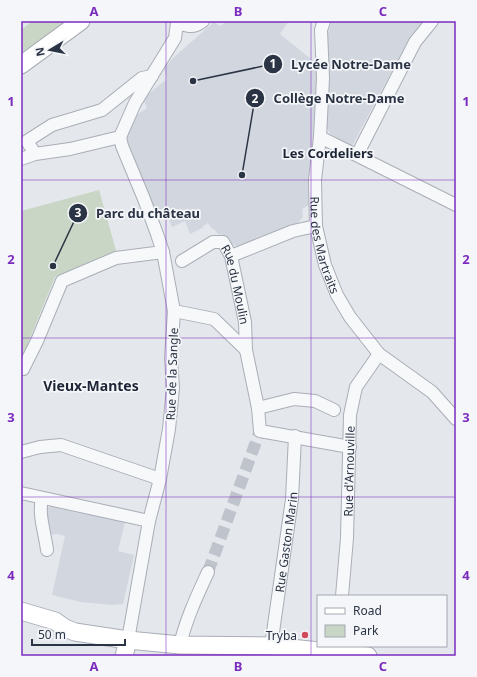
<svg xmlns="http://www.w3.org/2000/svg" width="477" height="677" viewBox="0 0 477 677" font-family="'Noto Sans',sans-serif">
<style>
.built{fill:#d2d6de}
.green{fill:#c9d6c5}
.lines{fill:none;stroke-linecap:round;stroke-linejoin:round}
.minor-tunnel{stroke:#bfc3cb;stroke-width:12;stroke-dasharray:12 6;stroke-linecap:butt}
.minor-casing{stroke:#a9aeb7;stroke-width:14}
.secondary-casing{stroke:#a9aeb7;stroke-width:19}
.minor{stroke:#f7f8fa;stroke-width:12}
.secondary{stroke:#fff;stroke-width:17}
.grid{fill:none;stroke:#7b2cbf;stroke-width:1;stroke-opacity:0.55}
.poi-dot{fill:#d1495b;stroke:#f4f6f9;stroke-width:1.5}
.labels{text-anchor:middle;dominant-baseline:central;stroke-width:3.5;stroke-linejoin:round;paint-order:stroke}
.street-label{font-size:12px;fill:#2b3445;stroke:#f4f6f9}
.poi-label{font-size:12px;fill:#2b3445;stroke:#f4f6f9;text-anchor:end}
.neighbourhood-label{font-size:13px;font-weight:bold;fill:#1d2536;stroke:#f4f6f9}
.quarter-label{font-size:14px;font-weight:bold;fill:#1d2536;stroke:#f4f6f9}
.leader{fill:none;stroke:#2b3445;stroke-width:1.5}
.callout-dot{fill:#2b3445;stroke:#f4f6f9;stroke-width:1.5}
.mark-label{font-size:12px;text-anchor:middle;font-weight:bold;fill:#fff}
.callout-label{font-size:13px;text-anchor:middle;font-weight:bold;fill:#2b3445;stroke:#f4f6f9;stroke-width:3.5;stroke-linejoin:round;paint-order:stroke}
.neatline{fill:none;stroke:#7b2cbf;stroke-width:1.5}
.grid-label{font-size:13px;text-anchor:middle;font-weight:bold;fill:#7b2cbf}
</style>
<rect width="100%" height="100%" fill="#e4e7ec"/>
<g class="built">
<path d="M227 21H289L280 34 311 59 316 62V89L309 205 302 209 303 217 298 223 237 246 231 244 225 235 218 234 215 230 211 228 208 223 203 226 204 227 190 234 185 221 172 227 165 211 156 214 143 179 125 141V134L138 114 147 108 144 101 146 96 167 79 164 69 173 58 214 22 220 26Z"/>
<path d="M332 21H426L411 35 352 146 331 134 326 127 329 89 327 36Z"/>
<path d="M49 507H53L79 513 80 512 125 522 118 551 134 555 123 604 113 605 81 602 52 595 65 536 57 534 48 535 45 511Z"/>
</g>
<g class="green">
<path d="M32 21H66L21 53V30Z"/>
<path d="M99 190 117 254 55 277 21 360V211Z"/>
</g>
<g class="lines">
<path class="minor-tunnel" d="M208 572 260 431"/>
<g class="minor-casing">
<g id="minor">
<path id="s1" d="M324 21 321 30 323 78 320 137 315 180 316 226 325 265 337 295 350 317 379 354 432 392 456 419"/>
<path d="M177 23C188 26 193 29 203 21"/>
<path d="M120 137 122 146 144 199 157 234 163 252 174 311 171 358 173 388 169 429 160 479 149 521 128 640"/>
<path d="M120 137 135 103 175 38 177 23"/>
<path d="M320 137 456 205"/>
<path d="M35 154 27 141 52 125 102 110 142 78 152 76"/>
<path d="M357 155 415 42 432 21"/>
<path d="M21 159 35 154 70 149 120 137"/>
<path d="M231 256 293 231 316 226"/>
<path id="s2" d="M182 261 213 242H223L231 256 245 322 246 350"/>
<path d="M174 311 214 319 246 350 258 408 260 431 350 447"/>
<path d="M21 369H23L37 341 62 281 116 258 163 252"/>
<path d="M258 408 294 399 315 401 334 410"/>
<path d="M21 452 40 447 61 445 160 479"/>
<path d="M21 493 149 521"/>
<path d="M42 498C38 515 45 533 47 550"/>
<path id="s3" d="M342 596 347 538 350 415 356 387 379 354"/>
<path d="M180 645C186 619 197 596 208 572"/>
<path id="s4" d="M271 646 292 499 295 436"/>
</g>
</g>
<g class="secondary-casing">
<g id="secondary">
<path d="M21 65 81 21"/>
<path d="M21 611 55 621 65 628 75 632 128 640 180 645 271 646 368 656"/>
<path d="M124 656 128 640"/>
</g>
</g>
<use href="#minor" class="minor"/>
<use href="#secondary" class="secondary"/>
</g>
<path class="grid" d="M166 21V656M311 21V656M21 180H456M21 338H456M21 497H456"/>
<circle class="poi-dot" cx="305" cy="635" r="4"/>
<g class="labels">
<g class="street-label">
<text stroke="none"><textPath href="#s1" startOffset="226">Rue des Martraits</textPath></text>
<text stroke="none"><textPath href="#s2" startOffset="91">Rue du Moulin</textPath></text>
<text transform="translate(172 374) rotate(-88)">Rue de la Sangle</text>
<text stroke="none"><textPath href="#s3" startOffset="125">Rue d'Arnouville</textPath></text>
<text stroke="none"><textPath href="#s4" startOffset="105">Rue Gaston Marin</textPath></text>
</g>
<g class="poi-label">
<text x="297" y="635">Tryba</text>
</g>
<g class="neighbourhood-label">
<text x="328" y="153">Les Cordeliers</text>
</g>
<g class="quarter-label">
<text x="91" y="385">Vieux-Mantes</text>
</g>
</g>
<path class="leader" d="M193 81L273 64M242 175L255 98M53 266L78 213"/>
<g class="callout-dot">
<circle cx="193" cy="81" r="4"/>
<circle cx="242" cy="175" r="4"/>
<circle cx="53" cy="266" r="4"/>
<circle cx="273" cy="64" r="10"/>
<circle cx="255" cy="98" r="10"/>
<circle cx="78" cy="213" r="10"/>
</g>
<g class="mark-label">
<text x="273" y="68">1</text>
<text x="255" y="103">2</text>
<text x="78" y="217">3</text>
</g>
<g class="callout-label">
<text x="351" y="69">Lycée Notre-Dame</text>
<text x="339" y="103">Collège Notre-Dame</text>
<text x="148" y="218">Parc du château</text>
</g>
<rect width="477" height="677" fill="none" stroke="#f4f6f9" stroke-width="44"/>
<rect x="317" y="595" width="130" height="52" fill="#f4f6f9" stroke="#a4a8b1"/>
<rect x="325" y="608" width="20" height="6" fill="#ffffff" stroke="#a4a8b1"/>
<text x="353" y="615" font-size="12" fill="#2b3445">Road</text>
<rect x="325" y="625" width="20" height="12" fill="#c9d6c5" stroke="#a4a8b1"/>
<text x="353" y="635" font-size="12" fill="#2b3445">Park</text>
<g transform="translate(50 50) rotate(260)" stroke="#f4f6f9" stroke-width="3" paint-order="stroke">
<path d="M0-3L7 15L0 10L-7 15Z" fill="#2b3445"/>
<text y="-6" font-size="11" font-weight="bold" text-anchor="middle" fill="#2b3445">N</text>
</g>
<path d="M32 639v6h93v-6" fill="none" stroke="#2b3445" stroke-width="2"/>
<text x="38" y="639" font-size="12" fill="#2b3445" stroke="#f4f6f9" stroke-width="3" paint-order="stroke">50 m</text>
<rect x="22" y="22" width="433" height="633" class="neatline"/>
<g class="grid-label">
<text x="94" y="16">A</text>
<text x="238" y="16">B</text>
<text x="383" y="16">C</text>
<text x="11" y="106">1</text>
<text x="466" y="106">1</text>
<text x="11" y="264">2</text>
<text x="466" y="264">2</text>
<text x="11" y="422">3</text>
<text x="466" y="422">3</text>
<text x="11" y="580">4</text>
<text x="466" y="580">4</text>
<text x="94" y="671">A</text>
<text x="238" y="671">B</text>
<text x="383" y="671">C</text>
</g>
</svg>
